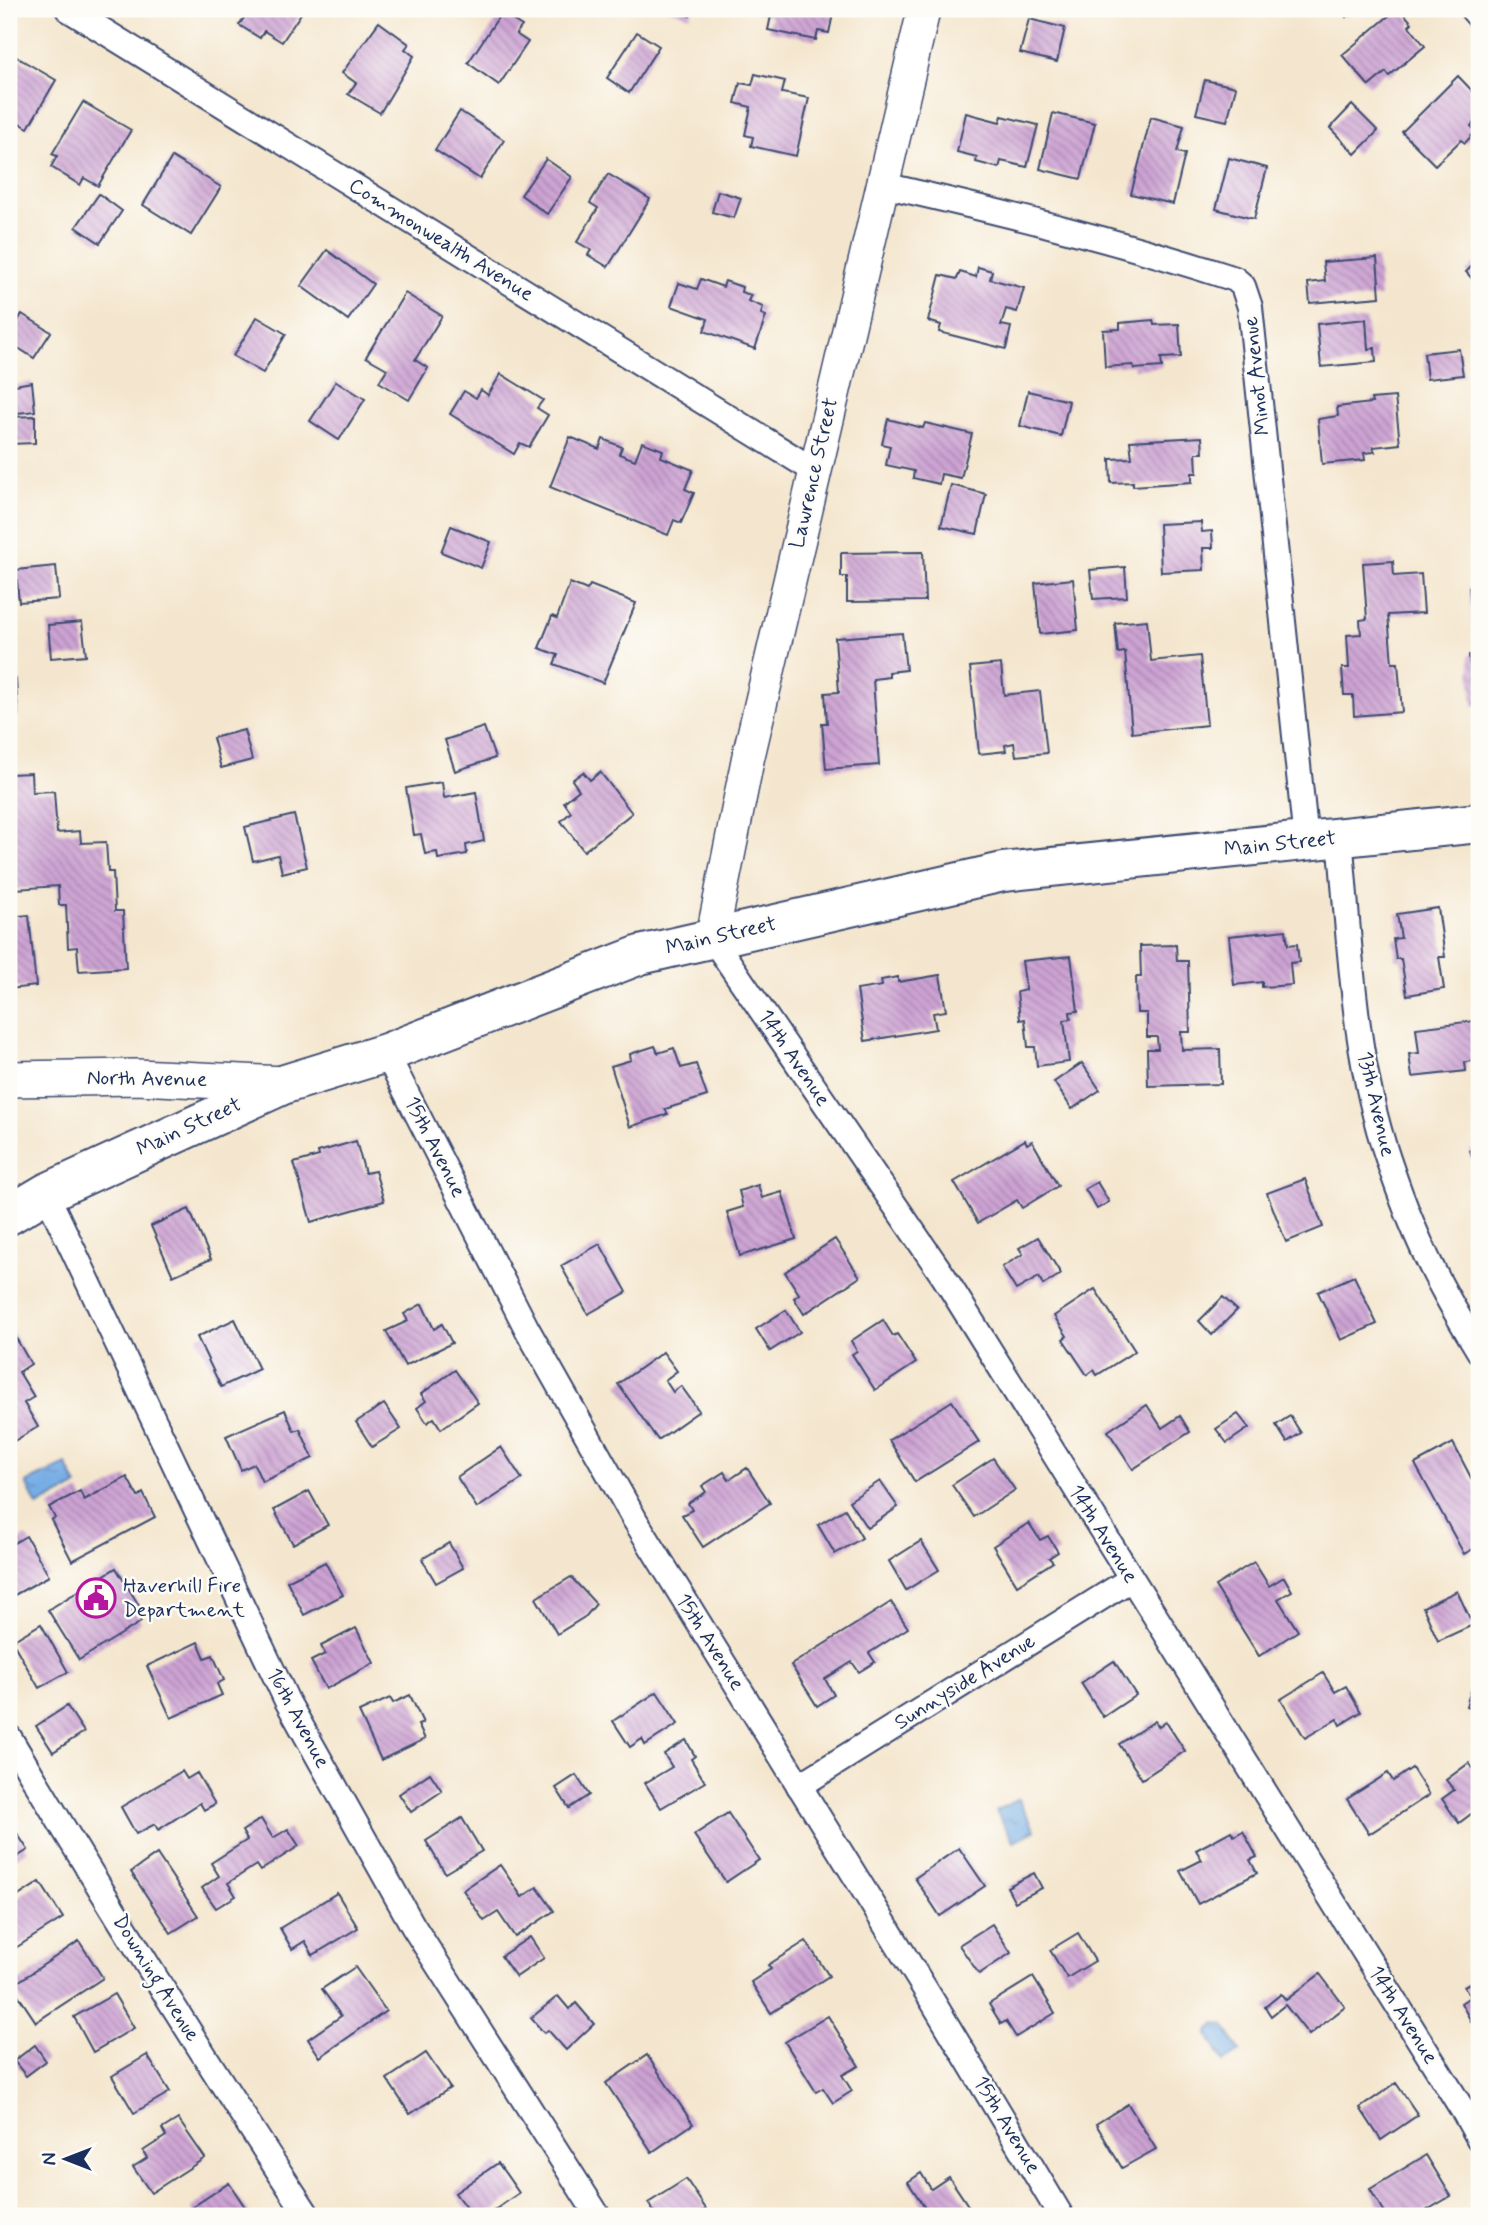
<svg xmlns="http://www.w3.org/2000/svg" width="1488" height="2225" viewBox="0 0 1488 2225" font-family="Mynerve,sans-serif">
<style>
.water{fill:url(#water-ripples);stroke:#496ea2;stroke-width:2}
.building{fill:url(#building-back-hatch)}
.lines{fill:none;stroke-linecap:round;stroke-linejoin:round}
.minor-casing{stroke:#3c4a6f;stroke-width:28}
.tertiary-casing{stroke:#3c4a6f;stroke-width:35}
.secondary-casing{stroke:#3c4a6f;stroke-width:38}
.primary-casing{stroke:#3c4a6f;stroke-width:42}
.minor{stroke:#fff;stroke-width:24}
.tertiary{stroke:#fff;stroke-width:32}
.secondary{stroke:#fff;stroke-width:35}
.primary{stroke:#fff;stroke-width:38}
.labels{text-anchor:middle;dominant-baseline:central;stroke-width:5;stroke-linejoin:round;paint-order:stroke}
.street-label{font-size:21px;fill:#1b2f5e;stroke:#fdfcf7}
.poi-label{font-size:21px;fill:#1b2f5e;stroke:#fdfcf7;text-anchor:start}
</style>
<defs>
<pattern id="water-ripples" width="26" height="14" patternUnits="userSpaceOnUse" patternTransform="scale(1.75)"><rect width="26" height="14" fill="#77ade5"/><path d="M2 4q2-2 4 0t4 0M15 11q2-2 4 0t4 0" fill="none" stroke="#618dbd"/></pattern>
<pattern id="building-back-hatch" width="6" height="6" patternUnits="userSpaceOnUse" patternTransform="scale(1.75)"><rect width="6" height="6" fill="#cda3d3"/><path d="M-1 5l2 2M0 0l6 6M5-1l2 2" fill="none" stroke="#a685ae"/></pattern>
</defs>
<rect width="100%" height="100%" fill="#fdfcf7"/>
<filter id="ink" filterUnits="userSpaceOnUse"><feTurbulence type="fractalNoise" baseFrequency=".0143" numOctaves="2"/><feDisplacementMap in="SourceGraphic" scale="14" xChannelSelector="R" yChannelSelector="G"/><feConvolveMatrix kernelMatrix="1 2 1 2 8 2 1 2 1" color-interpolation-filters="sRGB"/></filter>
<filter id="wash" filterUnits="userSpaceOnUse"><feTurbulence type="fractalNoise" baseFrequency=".00686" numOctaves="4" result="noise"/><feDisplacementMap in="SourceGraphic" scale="28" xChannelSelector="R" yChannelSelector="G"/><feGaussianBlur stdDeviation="1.57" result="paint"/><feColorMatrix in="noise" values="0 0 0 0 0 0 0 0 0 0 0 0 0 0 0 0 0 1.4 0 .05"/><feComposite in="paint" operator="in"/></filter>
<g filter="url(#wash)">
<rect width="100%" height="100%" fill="#f4e6ce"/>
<g class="water">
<path d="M66 1464 77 1486 37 1506 26 1483Z"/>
<path d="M1018 1799 1035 1830 1014 1842 996 1811Z"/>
<path d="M1216 2024 1224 2025 1240 2052 1224 2062 1208 2035 1210 2029Z"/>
</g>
<g id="blocks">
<g class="building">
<path d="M250 9H304L282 42 264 31 260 38 239 25Z"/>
<path d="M668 9H693L690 16Z"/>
<path d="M743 9H834L829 33 818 31 816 40 768 30 771 16Z"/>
<path d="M1054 9H1078L1077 15Z"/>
<path d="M1339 9H1356L1346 17Z"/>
<path d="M1397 9H1400L1412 23 1409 26 1425 46 1389 76 1386 72 1369 86 1342 55Z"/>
<path d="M501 13 522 26 516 34 528 42 499 85 468 63Z"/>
<path d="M1029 19 1065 28 1057 62 1020 53Z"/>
<path d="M379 22 409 44 405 49 414 56 380 113 348 94 356 83 342 73Z"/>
<path d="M637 32 659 46 629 93 607 78Z"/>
<path d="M13 55 56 80 28 128 9 117V63Z"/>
<path d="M755 74 785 81 782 93 809 98 796 156 751 146 753 137 745 135 751 107 735 103 740 83 752 85Z"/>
<path d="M1458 76 1479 98V117L1471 126 1476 131 1465 143 1461 140 1435 165 1402 132Z"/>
<path d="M1205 80 1236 87 1227 121 1196 114Z"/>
<path d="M83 102 131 130 98 186 84 178 80 185 51 167 57 156 52 154Z"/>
<path d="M1352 105 1378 131 1355 154 1330 128Z"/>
<path d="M460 111 504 140 480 179 435 150Z"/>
<path d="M966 113 1000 122 1002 116 1038 125 1027 167 1001 161 999 168 976 162 977 157 957 152Z"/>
<path d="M1053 113 1095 123 1081 179 1040 169Z"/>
<path d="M1151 117 1184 126 1177 152 1185 154 1173 204 1131 194Z"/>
<path d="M172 157 221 187 191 235 143 205Z"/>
<path d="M1229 158 1267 168 1254 219 1216 209Z"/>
<path d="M546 159 572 177 547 214 521 195Z"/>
<path d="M608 174 650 199 608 267 588 255 591 250 577 242 598 208 590 203Z"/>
<path d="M718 191 741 198 734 218 712 212Z"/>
<path d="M99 194 122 211 100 243 76 227Z"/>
<path d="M327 250 373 284 348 320 301 286Z"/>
<path d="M1377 258 1380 297 1310 303 1308 283 1325 281 1323 262Z"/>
<path d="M1479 259V286L1466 272Z"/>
<path d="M978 267 992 271 990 279 1024 288 1017 312 1006 309 1001 325 1011 327 1006 349 939 332 941 325 928 321 940 275 957 279 960 272 976 277Z"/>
<path d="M701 279 723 287 725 281 742 287 741 292 751 295 748 301 763 307 761 314 766 316 755 349 704 331 708 319 671 306 679 283 697 289Z"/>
<path d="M405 293 442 316 415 360 428 368 409 400 379 382 387 369 366 357Z"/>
<path d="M22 314 51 332 34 358 9 342V335Z"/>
<path d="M257 317 286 334 263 373 233 356Z"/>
<path d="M1366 319 1368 349 1375 348 1376 362 1321 367 1317 324Z"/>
<path d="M1153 320 1154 325 1179 324 1181 357 1161 358 1162 367 1134 369 1133 365 1105 367 1103 330 1120 329V323Z"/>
<path d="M1459 349 1463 375 1427 379 1424 353Z"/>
<path d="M501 374 543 400 537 408 548 415 529 447 520 443 514 454 450 414 464 391 476 398 481 390 488 395Z"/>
<path d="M336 381 365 399 339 440 310 421Z"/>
<path d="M32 382 35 411 9 414V386Z"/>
<path d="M1028 391 1069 401 1061 436 1020 426Z"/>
<path d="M1395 397 1400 444 1373 447 1375 452 1364 453 1365 460 1322 464 1318 419 1338 416 1337 407 1372 403 1371 399Z"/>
<path d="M35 416V443L9 444V417Z"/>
<path d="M888 419 923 428 925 423 972 434 961 478 941 474 939 484 913 478 914 471 886 465 890 446 882 444Z"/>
<path d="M570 437 599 449 603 439 622 447 619 454 635 460 642 442 663 450 661 457 693 470 685 489 694 493 681 523 674 520 668 535 550 487Z"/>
<path d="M1202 437 1203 453H1196L1197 473H1192V482L1133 486V482L1111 483 1110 459 1132 458 1130 441Z"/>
<path d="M951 485 986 494 977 534 941 526Z"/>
<path d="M1201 522 1202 532 1212 531 1213 548H1203L1204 570 1161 572 1159 524Z"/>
<path d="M451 526 491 542 481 568 441 552Z"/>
<path d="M923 552 925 601 847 602V577H841V553Z"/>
<path d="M1393 561 1394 576 1421 574 1424 613 1388 615 1392 663H1398L1402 712 1354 716 1353 695H1344L1342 668H1349L1347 635 1361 634 1360 620 1367 619 1363 563Z"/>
<path d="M56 566 59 599 19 602 16 570Z"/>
<path d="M1125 567 1127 597 1093 599 1090 570Z"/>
<path d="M1073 579 1078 630 1040 634 1035 583Z"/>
<path d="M570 583 587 590 590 585 636 603 603 683 554 664 558 655 539 648 552 616 557 618Z"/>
<path d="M1479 586V706H1473L1469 655 1475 654 1469 587Z"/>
<path d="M1147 620 1151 661 1200 656 1207 725 1132 733 1125 652 1118 653 1115 623Z"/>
<path d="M82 622 86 655 51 658 48 625Z"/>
<path d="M902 633 906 670 889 672V677L873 679 879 765 826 769 822 723H827L825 693 839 692 835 638Z"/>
<path d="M1001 664 1004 695 1040 691 1047 753 1016 756 1014 743 1005 745 1006 751 979 754 970 667Z"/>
<path d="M16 679 18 715H9V680Z"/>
<path d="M484 727 495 758 455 771 445 740Z"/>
<path d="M244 730 252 760 221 768 213 738Z"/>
<path d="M583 772 590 780 600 772 632 813 584 851 561 821 571 812 564 802 579 790 572 780Z"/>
<path d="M31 773 32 792 54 791 57 833 80 831 81 843 106 842 108 872H113L115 911H123L126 968 79 971 77 947 68 948 66 905H59L58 886 16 889 14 867H9V774Z"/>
<path d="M442 782 444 798 476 792 484 841 466 845 467 854 438 859 437 852 425 854 421 834 414 835 406 788Z"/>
<path d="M294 815 307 867 282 873 278 855 253 861 245 827Z"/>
<path d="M1438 908 1445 957H1439L1444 989 1407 995 1401 959H1396L1393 939 1401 938 1397 914Z"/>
<path d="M29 915 36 986 9 989V917Z"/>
<path d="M1286 930 1288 945 1297 944 1299 962 1290 963 1292 985 1262 987V982L1234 985 1229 936Z"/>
<path d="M1176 945 1177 961H1188L1190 1032H1181L1182 1050 1220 1049 1221 1084 1148 1086 1147 1049H1158L1157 1037H1147V1013H1137L1136 977H1141L1140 946Z"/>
<path d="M1071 956 1078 1011 1070 1012 1071 1019 1064 1020 1069 1062 1037 1066 1035 1047H1028L1025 1019 1020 1020 1017 992 1026 990 1022 961Z"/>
<path d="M940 975 946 1011 933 1013 936 1029 865 1041 857 990 882 986 881 980 898 977V982Z"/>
<path d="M1474 1021 1479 1060 1465 1062 1466 1071 1412 1077 1409 1054 1419 1053 1416 1028Z"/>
<path d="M655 1046 658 1053 674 1048 681 1068 696 1064 707 1096 665 1109 668 1114 630 1127 611 1066 631 1060 630 1054Z"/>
<path d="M1082 1063 1100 1090 1072 1109 1054 1082Z"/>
<path d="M1025 1140 1027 1144 1032 1141 1058 1186 1022 1208 1017 1200 978 1223 954 1182Z"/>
<path d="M356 1141 365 1173 375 1171 384 1201 311 1222 294 1163 319 1156 318 1152Z"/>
<path d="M1479 1147V1180L1470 1150Z"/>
<path d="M1305 1179 1323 1227 1286 1242 1267 1193Z"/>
<path d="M1097 1182 1109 1202 1097 1209 1085 1189Z"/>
<path d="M758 1185 762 1198 782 1192 796 1239 740 1256 727 1212 743 1207 739 1191Z"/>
<path d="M189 1209 211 1259 173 1276 151 1226Z"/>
<path d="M1038 1237 1061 1274 1043 1285 1039 1277 1016 1290 1002 1267 1023 1254 1019 1248Z"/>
<path d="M835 1239 860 1277 804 1314 794 1298 799 1294 785 1272Z"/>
<path d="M600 1244 627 1292 588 1314 561 1266Z"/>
<path d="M1354 1276 1377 1324 1341 1340 1318 1292Z"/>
<path d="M1095 1289 1135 1351 1097 1375 1094 1370 1087 1375 1063 1339 1067 1336 1054 1316Z"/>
<path d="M1223 1297 1237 1310 1212 1335 1199 1321Z"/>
<path d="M422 1304 434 1329 442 1324 452 1343 405 1366 386 1331 408 1321 404 1314Z"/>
<path d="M786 1310 800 1332 770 1351 756 1329Z"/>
<path d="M235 1319 259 1369 221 1387 197 1337Z"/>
<path d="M883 1320 893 1336 897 1334 916 1363 875 1390 852 1354 857 1351 851 1341Z"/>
<path d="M9 1326 31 1364 19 1372 34 1397 24 1403 38 1427 9 1444Z"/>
<path d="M663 1352 677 1371 665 1380 673 1392 681 1386 699 1411 658 1440 618 1384Z"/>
<path d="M455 1370 478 1403 441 1429 434 1418 427 1423 417 1408 426 1401 421 1394Z"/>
<path d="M952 1401 979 1442 915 1482 889 1440Z"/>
<path d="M384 1404 401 1429 372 1447 356 1422Z"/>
<path d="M1147 1405 1162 1428 1180 1416 1190 1432 1133 1469 1108 1431Z"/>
<path d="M285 1410 294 1431 300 1429 313 1458 262 1482 254 1464 241 1470 226 1436Z"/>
<path d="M1238 1414 1249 1428 1227 1443 1216 1429Z"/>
<path d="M1290 1416 1301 1433 1287 1442 1276 1425Z"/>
<path d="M1453 1443 1479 1493V1525L1474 1528 1479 1537V1546L1464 1554 1415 1464Z"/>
<path d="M501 1447 522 1479 477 1508 457 1477Z"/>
<path d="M993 1458 1015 1490 974 1517 952 1485Z"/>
<path d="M747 1468 770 1503 703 1547 682 1515 692 1510 688 1503 706 1492 702 1486 724 1472 729 1480Z"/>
<path d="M127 1477 138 1497 143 1493 155 1517 72 1561 51 1520 55 1518 49 1507 80 1491 84 1500Z"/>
<path d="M880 1481 898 1507 867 1528 849 1501Z"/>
<path d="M309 1491 328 1525 293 1544 274 1510Z"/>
<path d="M845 1509 862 1538 835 1554 818 1525Z"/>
<path d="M1029 1523 1040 1540 1048 1536 1058 1552 1049 1558 1053 1562 1017 1585 993 1546Z"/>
<path d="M26 1536 49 1576 9 1598V1546Z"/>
<path d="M921 1541 939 1570 906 1590 889 1561Z"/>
<path d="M449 1543 463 1568 436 1583 422 1559Z"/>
<path d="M325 1562 343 1595 304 1615 287 1581Z"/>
<path d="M1254 1562 1269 1586 1284 1577 1292 1591 1278 1599 1298 1631 1259 1656 1215 1586Z"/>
<path d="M116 1568 140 1607 135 1611 141 1622 79 1660 48 1610Z"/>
<path d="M571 1577 596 1604 586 1616 557 1634 536 1598Z"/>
<path d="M1457 1591 1473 1625 1438 1641 1423 1607Z"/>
<path d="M891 1602 908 1628 869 1653 875 1662 859 1672 852 1662 825 1679 834 1695 817 1706 791 1665Z"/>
<path d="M41 1624 68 1672 39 1688 12 1641Z"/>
<path d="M356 1628 374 1663 326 1689 311 1661 325 1654 321 1646Z"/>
<path d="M198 1642 205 1658 213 1655 224 1680 217 1684 222 1695 171 1718 147 1666Z"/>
<path d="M1114 1661 1136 1695 1103 1717 1081 1683Z"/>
<path d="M1323 1673 1335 1692 1346 1686 1361 1712 1340 1725 1337 1719 1305 1738 1281 1699Z"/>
<path d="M1476 1675 1479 1676V1710L1466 1706Z"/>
<path d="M657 1692 678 1724 645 1745 642 1739 630 1747 613 1721Z"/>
<path d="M410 1695 423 1723 418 1725 425 1739 381 1760 359 1712 390 1698 393 1703Z"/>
<path d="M67 1706 84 1732 53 1752 36 1726Z"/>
<path d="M1155 1721 1159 1727 1166 1722 1185 1751 1142 1779 1119 1744Z"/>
<path d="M686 1740 695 1756 691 1759 705 1782 661 1808 645 1783 672 1767 664 1754Z"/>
<path d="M1469 1763 1478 1775 1479 1773V1808L1459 1823 1442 1799 1454 1790 1446 1780Z"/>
<path d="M1412 1768 1429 1795 1369 1834 1347 1799 1388 1773 1393 1781Z"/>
<path d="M182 1771 187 1779 197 1773 215 1804 204 1810 200 1803 158 1830 155 1824 136 1834 121 1807Z"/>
<path d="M430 1773 442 1791 411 1812 399 1794Z"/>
<path d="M576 1775 589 1795 569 1808 556 1788Z"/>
<path d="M728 1813 759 1860 726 1882 694 1835Z"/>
<path d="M462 1818 482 1851 445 1873 426 1841Z"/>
<path d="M261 1819 273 1838 288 1829 299 1846 260 1871 256 1865 228 1883 236 1896 216 1908 202 1888 219 1876 211 1863 247 1840 242 1831Z"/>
<path d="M9 1821 28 1850 9 1862Z"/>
<path d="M1231 1831 1234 1836 1243 1831 1257 1857 1250 1860 1257 1873 1198 1904 1180 1871 1202 1860 1196 1850Z"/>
<path d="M959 1848 985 1886 940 1916 915 1878Z"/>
<path d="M157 1854 198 1916 171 1933 131 1872Z"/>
<path d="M500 1865 522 1897 537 1887 554 1911 515 1937 498 1912 484 1921 463 1890Z"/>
<path d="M1034 1873 1042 1888 1015 1902 1007 1887Z"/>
<path d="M40 1882 63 1918 9 1952V1902Z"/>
<path d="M337 1893 358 1928 313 1955 305 1941 292 1949 280 1928Z"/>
<path d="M992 1924 1011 1953 979 1974 959 1945Z"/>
<path d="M1078 1933 1095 1961 1067 1978 1050 1950Z"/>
<path d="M530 1937 544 1958 516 1977 501 1956Z"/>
<path d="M79 1941 103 1978 36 2022 12 1986Z"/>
<path d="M806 1941 829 1976 771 2013 751 1982 771 1969 768 1965Z"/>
<path d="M355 1967 386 2011 320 2057 308 2039 341 2016 322 1989Z"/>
<path d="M1320 1974 1345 2007 1309 2035 1285 2005 1271 2016 1265 2007 1281 1994 1286 2000Z"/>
<path d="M1033 1977 1055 2013 1016 2037 1006 2021 1001 2024 989 2004Z"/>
<path d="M1479 1978V2019L1472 2023 1461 2003 1470 1997 1464 1986Z"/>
<path d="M114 1994 134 2028 93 2052 74 2017Z"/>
<path d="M558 1996 569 2009 576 2003 594 2024 566 2050 548 2030 544 2033 531 2018Z"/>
<path d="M828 2016 859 2066 842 2075 852 2091 833 2103 823 2088 816 2092 785 2042Z"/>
<path d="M35 2045 46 2061 26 2076 14 2061Z"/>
<path d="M426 2053 450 2088 410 2114 387 2079Z"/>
<path d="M147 2055 170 2092 134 2113 112 2076Z"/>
<path d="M647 2055 693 2124 652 2152 606 2083Z"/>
<path d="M1396 2083 1418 2115 1381 2140 1360 2108Z"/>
<path d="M1128 2104 1156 2149 1122 2168 1096 2124Z"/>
<path d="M178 2119 205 2158 151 2193 133 2167 147 2158 143 2151 166 2136 162 2129Z"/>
<path d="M1426 2155 1451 2196 1417 2216H1386L1370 2189Z"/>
<path d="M498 2163 519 2193 486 2216H472L455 2193Z"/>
<path d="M921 2173 931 2189 949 2177 975 2216H930L908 2182Z"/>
<path d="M686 2179 706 2209 695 2216H657L648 2203Z"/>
<path d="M229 2183 251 2216H196L191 2208Z"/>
</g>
</g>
</g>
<g filter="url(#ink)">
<use href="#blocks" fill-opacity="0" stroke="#3c4a6f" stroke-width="2"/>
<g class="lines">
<g class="minor-casing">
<g id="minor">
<path d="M68 9 815 471"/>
<path d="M1472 9 1479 17"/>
<path d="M883 185C1001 212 1119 241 1235 279L1243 286 1250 307 1306 841"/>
<path d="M1340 837C1350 944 1353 1056 1388 1159 1402 1201 1423 1253 1444 1291 1455 1312 1467 1331 1479 1351"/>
<path d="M712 938 944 1277 1464 2112 1479 2139"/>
<path d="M386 1053 527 1329 635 1520 933 2002 1061 2216"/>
<path d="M46 1193 287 1701 413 1926 598 2216"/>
<path d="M9 1737C105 1899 205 2059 308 2216"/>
<path d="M799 1786 1131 1579"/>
</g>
</g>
<g class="tertiary-casing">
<path id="tertiary" d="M712 938 748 758 924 9"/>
</g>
<g class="secondary-casing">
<path id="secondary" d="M9 1079 137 1077 285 1084"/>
</g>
<g class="primary-casing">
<path id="primary" d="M9 1215 46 1193 285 1084 386 1053 640 955 1003 872 1479 823"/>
</g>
<use href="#minor" class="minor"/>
<use href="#tertiary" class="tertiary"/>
<use href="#secondary" class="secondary"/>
<use href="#primary" class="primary"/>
</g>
</g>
<defs>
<g id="civic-ring" transform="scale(2.0125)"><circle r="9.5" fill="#fdfcf7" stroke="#b5179e" stroke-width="1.5"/><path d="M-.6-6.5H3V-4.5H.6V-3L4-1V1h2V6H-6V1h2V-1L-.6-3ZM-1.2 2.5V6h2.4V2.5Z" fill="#b5179e"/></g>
</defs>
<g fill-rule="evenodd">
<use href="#civic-ring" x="96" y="1598"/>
</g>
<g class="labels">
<g class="street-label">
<text transform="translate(441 240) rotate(32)">Commonwealth Avenue</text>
<text transform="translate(1257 376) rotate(-96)">Minot Avenue</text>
<text transform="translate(814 473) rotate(-77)">Lawrence Street</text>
<text transform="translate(1280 844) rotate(-6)">Main Street</text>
<text transform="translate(721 936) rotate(-13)">Main Street</text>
<text transform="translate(794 1058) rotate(56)">14th Avenue</text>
<text transform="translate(147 1079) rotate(1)">North Avenue</text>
<text transform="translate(1376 1104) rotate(77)">13th Avenue</text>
<text transform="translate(189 1127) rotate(-25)">Main Street</text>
<text transform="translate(435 1147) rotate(63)">15th Avenue</text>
<text transform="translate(1103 1534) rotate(58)">14th Avenue</text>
<text transform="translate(710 1642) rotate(58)">15th Avenue</text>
<text transform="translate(965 1682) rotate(-32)">Sunnyside Avenue</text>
<text transform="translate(298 1718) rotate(62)">16th Avenue</text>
<text transform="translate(156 1978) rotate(58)">Downing Avenue</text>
<text transform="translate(1403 2015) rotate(58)">14th Avenue</text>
<text transform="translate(1007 2125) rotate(59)">15th Avenue</text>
</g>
<g class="poi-label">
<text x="123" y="1586">Haverhill Fire<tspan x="123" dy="24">Department</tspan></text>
</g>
</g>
<rect width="1488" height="2225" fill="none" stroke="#fdfcf7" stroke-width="35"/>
<g transform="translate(66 2159) rotate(270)" stroke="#fdfcf7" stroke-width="5" paint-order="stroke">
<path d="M0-5L12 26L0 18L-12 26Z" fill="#1b2f5e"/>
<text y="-10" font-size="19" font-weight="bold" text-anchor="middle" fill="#1b2f5e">N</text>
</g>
</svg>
